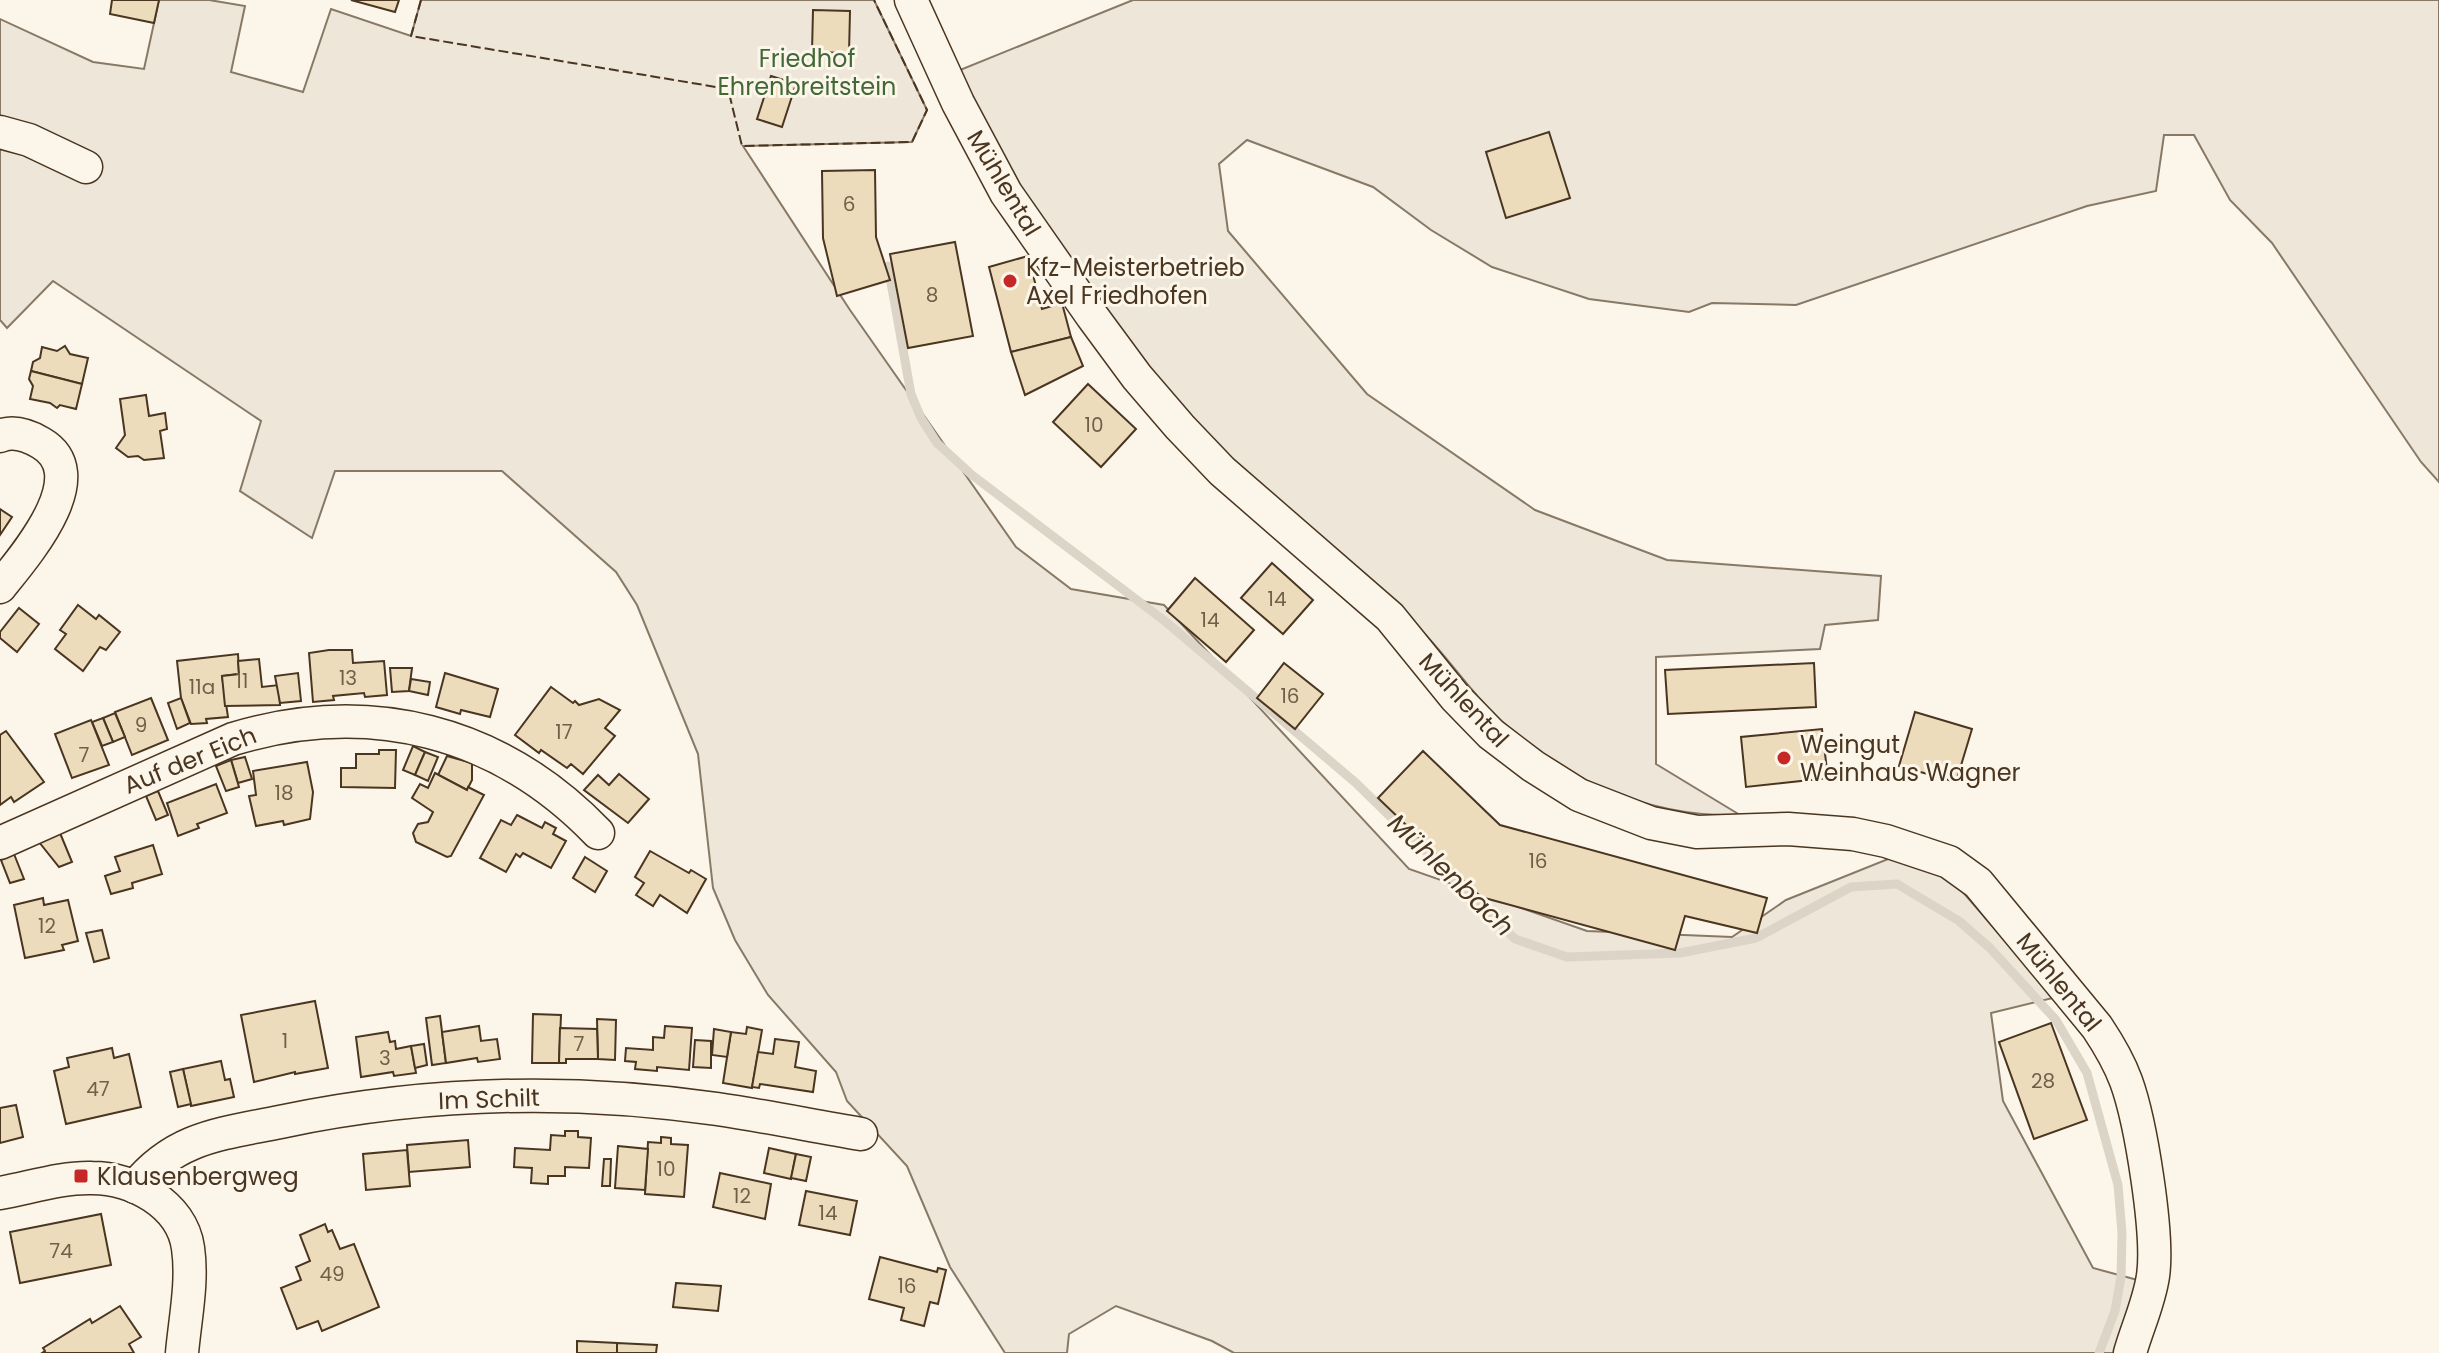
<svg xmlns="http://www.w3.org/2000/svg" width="2439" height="1353" viewBox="0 0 2439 1353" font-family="Poppins,sans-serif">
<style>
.green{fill:#ede6d9;stroke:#887966;stroke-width:2}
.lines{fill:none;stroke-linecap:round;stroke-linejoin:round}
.stream{stroke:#dcd4c6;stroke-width:9}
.building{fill:#ecdcbc;stroke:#4a3520;stroke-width:2}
.minor-casing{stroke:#4a3520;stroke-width:35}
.minor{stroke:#fbf6e9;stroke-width:32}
.fence{stroke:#4a3520;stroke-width:2;stroke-dasharray:10 4;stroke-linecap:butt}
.poi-dot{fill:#c62828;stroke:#fbf6e9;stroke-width:3}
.labels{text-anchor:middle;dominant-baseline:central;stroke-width:6;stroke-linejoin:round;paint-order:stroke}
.number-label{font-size:20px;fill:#725f47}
.park-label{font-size:24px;fill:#436837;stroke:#fbf6e9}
.street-label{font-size:24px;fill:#4a3520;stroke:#fbf6e9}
.poi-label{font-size:24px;fill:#4a3520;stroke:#fbf6e9;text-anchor:start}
.water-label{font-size:26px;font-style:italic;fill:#4a3520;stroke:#fbf6e9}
</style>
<rect width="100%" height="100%" fill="#fbf6e9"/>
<g class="green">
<path d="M159 0H209L245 6 231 72 303 92 331 9 411 36 421 0H874L927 110 912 142 743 146 850 310 1016 547 1071 589 1164 605 1409 869 1587 931 1732 937 1786 900 1893 857 1934 869 1962 891 2033 973 2057 997 1991 1013 2003 1101 2093 1268 2145 1282 2123 1353H1234L1212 1341 1116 1306 1069 1334 1067 1353H1005L950 1267 907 1166 847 1101 836 1072 768 995 735 940 713 888 698 754 637 605 616 572 502 471H335L312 538 240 491 261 421 53 281 7 328 0 320V19L93 62 144 69Z"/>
<path d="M1133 0H2439V482L2421 462 2272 243 2230 200 2194 135H2164L2156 191 2087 206 1796 305 1712 303 1689 312 1589 299 1492 267 1431 230 1373 187 1247 140 1219 164 1228 231 1367 394 1535 510 1667 560 1881 576 1878 620 1825 625 1820 649 1656 657V764L1740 815C1648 818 1555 777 1491 711 1462 681 1438 644 1407 616 1365 578 1322 542 1280 505 1262 489 1242 474 1225 457 1141 366 1060 259 1000 151 986 125 973 97 960 70Z"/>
</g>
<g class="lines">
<path class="stream" d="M888 266 911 394 921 418 937 443 972 475 1166 622 1356 783 1515 939 1567 957 1680 953 1756 938 1851 887 1897 884 1959 921 1990 948 2056 1020 2087 1073 2118 1185 2122 1233 2121 1277 2115 1311 2099 1353"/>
</g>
<g class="building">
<path d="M112 0H159L154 23 110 14Z"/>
<path d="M351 0H399L395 12Z"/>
<path d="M813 10 850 11 849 53 812 52Z"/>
<path d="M771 76 796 84 782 127 757 119Z"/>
<path d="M1549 132 1570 198 1506 218 1486 152Z"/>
<path d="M875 170 876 237 890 280 837 296 823 238 822 171Z"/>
<path d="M955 242 973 336 908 348 890 254Z"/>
<path d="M1028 256 1042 309 1062 303 1071 337 1011 352 989 267Z"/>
<path d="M1071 337 1083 366 1025 395 1011 352Z"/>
<path d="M65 346 70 354 88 358 82 384 31 371 33 362 40 358 42 347 57 351Z"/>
<path d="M31 371 82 384 76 409 60 405 57 408 50 403 30 399 33 386 29 379Z"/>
<path d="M1088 384 1136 429 1101 467 1053 422Z"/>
<path d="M146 395 149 416 165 413 167 429 160 431 164 458 144 460 138 456 128 457 116 448 125 435 120 399Z"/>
<path d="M0 509 12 517 0 535Z"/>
<path d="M1272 563 1313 600 1283 634 1241 598Z"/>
<path d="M1195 578 1254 630 1226 662 1167 611Z"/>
<path d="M78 605 96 619 99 615 120 632 106 650 100 647 83 671 55 649 66 634 60 630Z"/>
<path d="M19 608 39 624 17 652 0 638V632Z"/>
<path d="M329 650H352L353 663 384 661 387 695 365 697 364 693 333 696 334 700 313 702 309 653Z"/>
<path d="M238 654 239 674 222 676 228 717 206 719 207 723 191 724 181 698 177 661Z"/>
<path d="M259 659 262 687 279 685 280 705 225 706 222 676 239 674 238 661Z"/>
<path d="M1284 663 1323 694 1295 729 1257 698Z"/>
<path d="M1814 663 1816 707 1668 714 1665 670Z"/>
<path d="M390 668H412L409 691 392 692Z"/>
<path d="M298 673 301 701 280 703 275 676Z"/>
<path d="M445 673 498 689 490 717 461 710 460 714 436 707Z"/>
<path d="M411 679 430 682 428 695 409 691Z"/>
<path d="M551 687 573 703 575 701 579 705 599 699 620 710 605 728 615 736 583 774 571 764 567 768 541 750 539 753 515 735Z"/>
<path d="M151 698 168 740 132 755 115 712Z"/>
<path d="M181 698 190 723 177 729 168 703Z"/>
<path d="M1915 712 1972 729 1956 782 1899 766Z"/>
<path d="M115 713 125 737 113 742 103 718Z"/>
<path d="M103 718 113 742 102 746 92 722Z"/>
<path d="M91 720 109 765 72 778 55 734Z"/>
<path d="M1822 729 1828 778 1746 787 1741 737Z"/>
<path d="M6 731 44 782 14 802 11 797 0 805V735Z"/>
<path d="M413 746 425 752 415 775 403 770Z"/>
<path d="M379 750H396L395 788 341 787V768H356V754H379Z"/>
<path d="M1423 751 1500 825 1767 898 1757 933 1685 916 1675 950 1481 897 1378 798Z"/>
<path d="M425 752 438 757 428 781 415 775Z"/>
<path d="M447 756 472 763V780L467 790 438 775Z"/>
<path d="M245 757 252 779 238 783 231 760Z"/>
<path d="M231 760 239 787 226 791 216 766Z"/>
<path d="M307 762 313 792 310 819 284 825 283 821 256 826 249 796 256 795 253 771Z"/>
<path d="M435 773 467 790 468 787 484 795 451 856 447 857 416 842 413 833 418 824 428 822 433 812 412 798 420 784 428 788Z"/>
<path d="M619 774 649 799 628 823 584 790 598 775 609 785Z"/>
<path d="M216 784 227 813 197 824 199 828 178 836 167 803Z"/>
<path d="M158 791 168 815 156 820 146 796Z"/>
<path d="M517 815 542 828 545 822 556 828 553 834 566 841 551 868 523 853 520 857 516 854 506 872 480 858 501 820 511 825Z"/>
<path d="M60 833 72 862 59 867 39 842Z"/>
<path d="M153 845 162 874 132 883 133 888 111 894 105 876 120 871 115 857Z"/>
<path d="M650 851 689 873 691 870 706 879 687 913 660 895 653 906 636 895 644 883 635 877Z"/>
<path d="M14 854 24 879 10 883 1 860Z"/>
<path d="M585 857 607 871 595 892 573 878Z"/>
<path d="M43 898 44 905 68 900 78 941 62 945 64 950 25 958 14 905Z"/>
<path d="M102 930 109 958 94 962 86 933Z"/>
<path d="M315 1001 328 1068 295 1074V1072L254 1082 241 1015Z"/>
<path d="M533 1014 561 1015 559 1063H532Z"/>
<path d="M440 1016 446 1063 432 1065 426 1018Z"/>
<path d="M597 1019 616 1020 615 1060 598 1059Z"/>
<path d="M2051 1023 2087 1120 2034 1139 1999 1042Z"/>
<path d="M479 1026 481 1041 497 1039 500 1059 478 1062 477 1058 446 1063 442 1032Z"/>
<path d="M665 1026 692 1028 689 1070 657 1067V1071L635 1069 636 1062 625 1061 626 1048 653 1050V1037L664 1038Z"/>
<path d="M747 1027 762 1030 752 1088 723 1083 731 1032 746 1034Z"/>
<path d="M560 1028 597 1029 598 1059H566V1063H559Z"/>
<path d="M714 1029 731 1032 727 1057 712 1055Z"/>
<path d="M388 1032 390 1042 395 1041 396 1049 411 1046 416 1073 394 1076 393 1072 361 1077 356 1037Z"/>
<path d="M775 1039 799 1042 795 1067 816 1071 813 1092 760 1084 759 1088 752 1087 758 1052 773 1054Z"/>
<path d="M695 1040 711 1041V1068L693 1067Z"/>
<path d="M424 1044 427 1065 415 1068 411 1046Z"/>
<path d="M112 1048 114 1058 129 1054 141 1107 66 1124 54 1071 69 1067 67 1058Z"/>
<path d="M221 1061 225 1080 230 1079 234 1097 191 1106 183 1069Z"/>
<path d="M183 1069 191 1104 178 1107 170 1072Z"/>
<path d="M16 1105 23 1137 0 1143V1108Z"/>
<path d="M565 1131H578V1137L591 1138 589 1168 565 1167V1176H548V1184L531 1183 532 1168 514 1167 515 1148 550 1150 551 1135 565 1136Z"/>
<path d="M661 1137 671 1138V1144L688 1145 684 1197 645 1194 648 1142 661 1143Z"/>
<path d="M468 1140 470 1167 409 1172 407 1145Z"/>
<path d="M618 1146 648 1149 645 1190 615 1188Z"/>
<path d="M769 1148 796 1154 791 1179 764 1173Z"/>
<path d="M407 1150 410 1186 366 1190 363 1154Z"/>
<path d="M796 1154 811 1157 806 1181 791 1178Z"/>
<path d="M604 1159H611L610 1186H602Z"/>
<path d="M720 1173 771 1184 765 1219 713 1207Z"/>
<path d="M806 1191 857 1201 850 1235 799 1225Z"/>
<path d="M101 1214 111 1265 20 1283 10 1232Z"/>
<path d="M325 1224 328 1232 332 1230 340 1249 354 1244 379 1307 322 1331 318 1321 297 1329 281 1288 301 1280 296 1267 310 1261 300 1235Z"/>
<path d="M880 1257 937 1272 938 1268 946 1270 938 1304 930 1302 924 1326 901 1320 904 1308 869 1299Z"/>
<path d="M676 1283 721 1286 718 1311 673 1307Z"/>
<path d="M120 1306 141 1337 129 1344 134 1353H42L45 1351 43 1348 90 1319 92 1323Z"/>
<path d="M577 1341 617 1343V1353H577Z"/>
<path d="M617 1343 657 1345 656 1353H617Z"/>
</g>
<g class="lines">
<g class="minor-casing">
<g id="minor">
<path d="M911 0 958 103 1006 193 1092 316 1137 377 1180 427 1222 471 1390 617 1455 697 1491 734 1533 766 1579 795 1651 823 1697 832 1788 829 1853 834 1886 841 1949 862 1978 883 2097 1027C2109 1045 2119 1062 2126 1081 2141 1122 2159 1235 2153 1276 2149 1303 2137 1328 2130 1353"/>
<path d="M0 132 29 140 86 167"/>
<path d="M0 436C14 430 29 436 41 443 96 475 24 557 0 587"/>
<path d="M0 843 233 739C369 698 499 730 598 833"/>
<path d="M135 1187C175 1137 221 1134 280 1122 423 1092 572 1088 717 1109 765 1116 813 1126 861 1134"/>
<path d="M0 1193C29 1188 62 1177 92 1178 133 1178 182 1204 188 1248 193 1282 185 1319 182 1353"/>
</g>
</g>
<use href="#minor" class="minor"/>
<path class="fence" d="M421 0 411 36 728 89 742 146 912 142 927 110 874 0"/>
</g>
<g class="poi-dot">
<circle cx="1010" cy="281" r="8"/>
<circle cx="1784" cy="758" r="8"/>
<rect x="73" y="1168" width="16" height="16" rx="4"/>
</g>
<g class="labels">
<g class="number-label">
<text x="849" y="204">6</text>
<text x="932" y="295">8</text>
<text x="1094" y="425">10</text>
<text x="1277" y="599">14</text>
<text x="1210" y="620">14</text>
<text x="348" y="678">13</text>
<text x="242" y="681">11</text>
<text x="202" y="687">11a</text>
<text x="1290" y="696">16</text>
<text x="141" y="725">9</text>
<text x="564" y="732">17</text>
<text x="84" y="755">7</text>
<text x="284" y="793">18</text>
<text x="1538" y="861">16</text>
<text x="47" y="926">12</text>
<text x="285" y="1041">1</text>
<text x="579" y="1044">7</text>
<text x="385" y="1058">3</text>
<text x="2043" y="1081">28</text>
<text x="98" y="1089">47</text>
<text x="666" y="1169">10</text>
<text x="742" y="1196">12</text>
<text x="828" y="1213">14</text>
<text x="61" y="1251">74</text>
<text x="332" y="1274">49</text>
<text x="907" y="1286">16</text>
</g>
<g class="park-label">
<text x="807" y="58">Friedhof<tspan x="807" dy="28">Ehrenbreitstein</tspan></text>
</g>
<g class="street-label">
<text transform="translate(1004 183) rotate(59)">Mühlental</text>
<text transform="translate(1464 700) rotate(47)">Mühlental</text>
<text transform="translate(190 760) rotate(-22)">Auf der Eich</text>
<text transform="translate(2059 982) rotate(51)">Mühlental</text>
<text transform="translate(489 1099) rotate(-2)">Im Schilt</text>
</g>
<g class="poi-label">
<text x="1026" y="267">Kfz-Meisterbetrieb<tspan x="1026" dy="28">Axel Friedhofen</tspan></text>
<text x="1800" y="744">Weingut<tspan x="1800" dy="28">Weinhaus Wagner</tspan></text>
<text x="97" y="1176">Klausenbergweg</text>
</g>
<g class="water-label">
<text transform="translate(1451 875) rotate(44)">Mühlenbach</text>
</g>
</g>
</svg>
